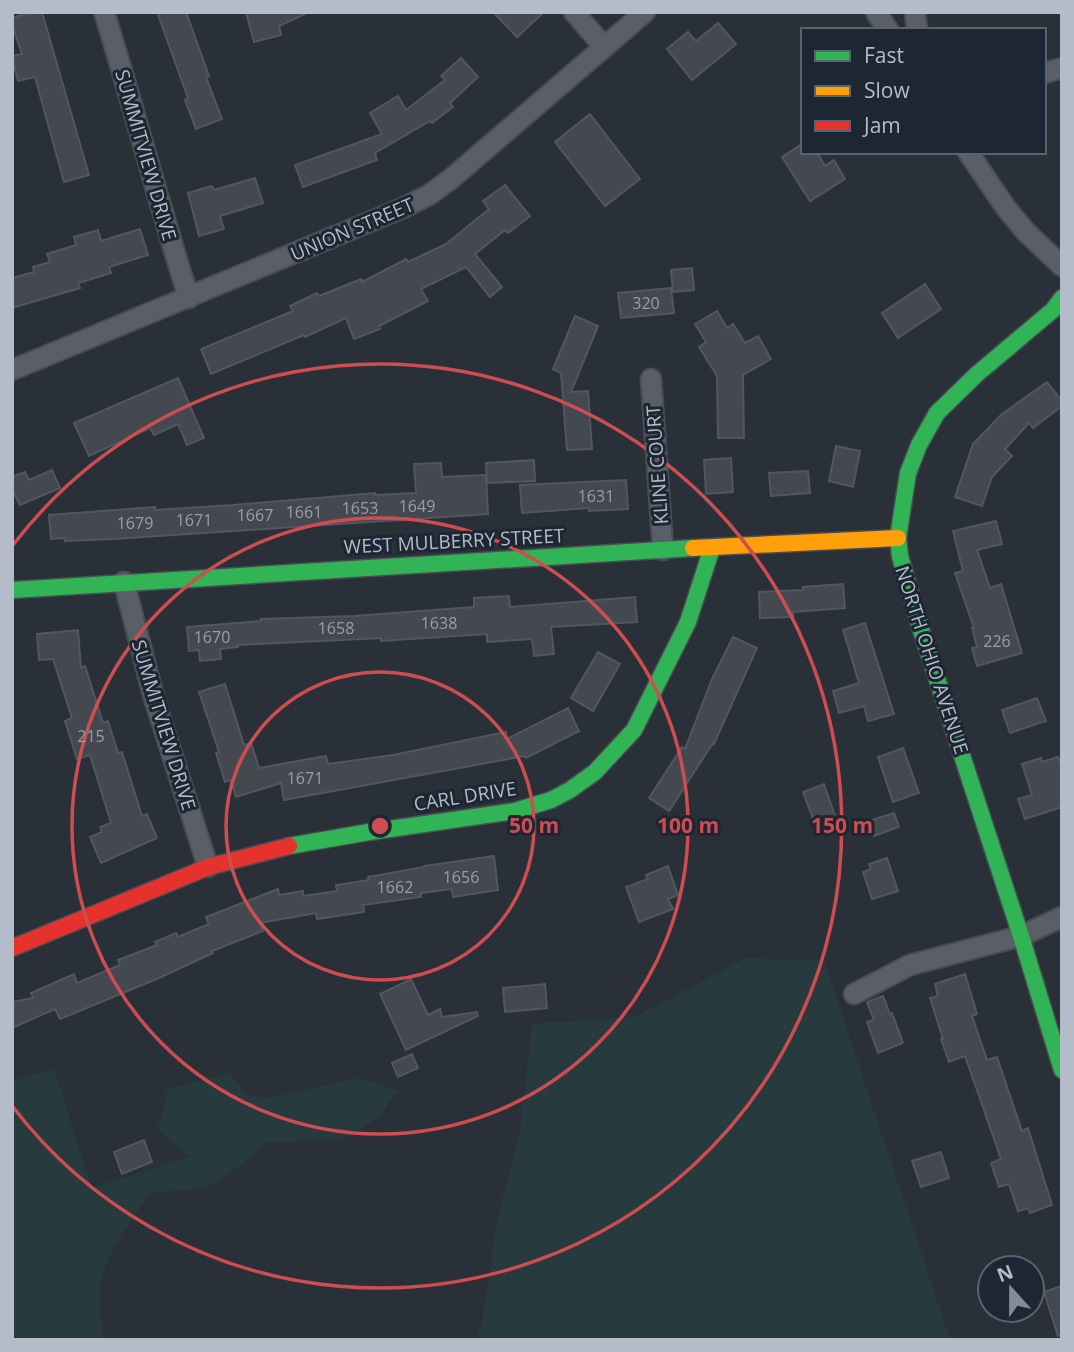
<svg xmlns="http://www.w3.org/2000/svg" width="1074" height="1352" viewBox="0 0 1074 1352" font-family="'Open Sans',sans-serif">
<style>
.green{fill:#273a3e}
.building{fill:#444950;stroke:#52575f;stroke-width:2}
.lines{fill:none;stroke-linecap:round;stroke-linejoin:round}
.street-casing{stroke:#484c53;stroke-width:23}
.fast-casing{stroke:#484c53;stroke-width:19}
.slow-casing{stroke:#484c53;stroke-width:19}
.jam-casing{stroke:#484c53;stroke-width:19}
.street{stroke:#5a5e66;stroke-width:19}
.fast{stroke:#30b455;stroke-width:16}
.slow{stroke:#ff9f0a;stroke-width:16}
.jam{stroke:#e5322d;stroke-width:16}
.ring{fill:none;stroke:#ce4d50;stroke-width:3.5}
.labels{text-anchor:middle;dominant-baseline:central;stroke-width:6;stroke-linejoin:round;paint-order:stroke}
.number-label{font-size:16px;fill:#989fab}
.street-label{font-size:19px;fill:#b4bcc9;stroke:#1d2633}
.centre{fill:#ce4d50;stroke:#1d2633;stroke-width:3.5}
.ring-label{font-size:21px;text-anchor:middle;font-weight:bold;fill:#ce4d50;stroke:#1d2633;stroke-width:6;stroke-linejoin:round;paint-order:stroke}
</style>
<rect width="100%" height="100%" fill="#2a3038"/>
<g class="green">
<path d="M746 958 824 961 950 1340H476L482 1324 497 1221 520 1130 532 1024 635 1017Z"/>
<path d="M54 1069 92 1188 189 1157 158 1129 168 1089 229 1073 248 1096 268 1098 358 1078 398 1091 377 1119 342 1139 264 1143 244 1163 206 1188 151 1193C135 1213 110 1250 103 1274 97 1291 100 1323 105 1340H12V1081Z"/>
</g>
<g class="building">
<path d="M30 12H42L89 175 64 182 35 77 18 81 12 56 22 54 12 25V18Z"/>
<path d="M157 12H186L209 76 206 77 222 119 196 129 185 100 188 98Z"/>
<path d="M246 12H309L279 26 281 35 254 42Z"/>
<path d="M493 12H544L517 37Z"/>
<path d="M718 23 736 44 692 80 667 49 688 32 696 41Z"/>
<path d="M461 58 478 77 450 103 453 107 432 123 430 121 375 153 377 160 303 187 295 165 382 134 370 113 398 96 406 110 445 80 441 76Z"/>
<path d="M590 114 640 179 605 206 555 142Z"/>
<path d="M803 143V152H817L825 166 834 160 845 179 810 201 782 157Z"/>
<path d="M255 178 263 203 220 216 224 229 199 236 188 193 212 186 214 190Z"/>
<path d="M505 185 530 216 508 233 505 230 475 254 502 287 490 297 466 267 421 289 428 301 379 326 380 329 354 339 346 318 305 337 304 335 211 374 201 349 293 311 290 306 317 293 319 296 361 279 362 282 406 259 408 262 446 244 489 209 483 201Z"/>
<path d="M140 229 148 255 109 267 111 273 78 283 80 288 12 308V278L34 272 33 267 50 262 47 254 76 245 74 237 98 230 101 241Z"/>
<path d="M692 268 694 290 673 292 671 270Z"/>
<path d="M925 284 941 309 898 338 882 313Z"/>
<path d="M671 288 674 313 621 318 618 293Z"/>
<path d="M717 311 727 328 733 324 745 343 758 336 771 359 743 375 744 438H718L717 376 699 347 706 342 695 324Z"/>
<path d="M575 316 598 326 571 392 588 391 592 449 567 450 561 373 553 369Z"/>
<path d="M178 378 204 438 187 445 178 424 154 435 150 428 89 456 74 423Z"/>
<path d="M1047 382 1062 401V406L1033 428 1029 423 1005 449 1012 456 992 477 982 506 955 497 973 444 1002 414Z"/>
<path d="M836 446 860 451 853 487 829 481Z"/>
<path d="M731 458 733 492 706 494 704 460Z"/>
<path d="M534 460 535 481 487 483 486 463Z"/>
<path d="M441 463 442 477 486 475 488 514 114 539 65 541V538L51 539 49 515 155 507V510L233 505 375 493V495L416 493 414 464Z"/>
<path d="M52 470 60 488 20 505 12 489V477L25 472 29 480Z"/>
<path d="M808 471 810 493 771 496 769 473Z"/>
<path d="M626 480 628 509 589 511V508L522 513 520 485Z"/>
<path d="M996 521 1002 544 977 550 990 588 1001 584 1022 653 977 666 972 648 977 647 972 628H974L955 573 963 571 953 531Z"/>
<path d="M843 584 845 608 793 612V617L760 618 759 592 803 590V587Z"/>
<path d="M509 596 510 607 635 597 637 622 551 627 554 654 534 656 532 639 487 642V634L381 641V638L237 645 238 647 220 649 221 659 200 661 199 650 189 651 187 627 261 621V619L354 616 474 607V598Z"/>
<path d="M865 623 894 714 868 721 864 706 839 713 833 691 859 683 843 630Z"/>
<path d="M78 630 81 668 85 666 103 723 108 721 118 753 122 752 142 816 147 814 157 838 101 863 90 837 102 832 100 827 111 823 90 755 77 759 65 721 72 718 53 659 39 660 37 634Z"/>
<path d="M733 637 757 648 714 744 713 743 669 811 649 798 682 747 685 749 712 679Z"/>
<path d="M598 652 620 664 593 711 571 698Z"/>
<path d="M225 684 244 745 251 743 259 768 326 756 328 764 393 755 506 732 507 739 568 708 579 731 526 758 525 756 284 800 281 783 236 797 231 780 225 782 216 753 219 752 199 692Z"/>
<path d="M1037 698 1046 721 1010 733 1002 710Z"/>
<path d="M903 748 919 793 893 802 878 757Z"/>
<path d="M1058 757 1062 767V807L1025 819 1018 799 1032 795 1022 764 1041 758 1042 762Z"/>
<path d="M824 784 835 816 815 824 803 792Z"/>
<path d="M894 813 899 827 874 836 869 821Z"/>
<path d="M494 856 498 890 453 897 452 889 421 893V897L363 905 364 912 317 919 316 913 260 923 263 931 212 951 213 953 159 978 60 1019 55 1009 12 1028V1002L33 998 31 993 74 974 77 983 120 965 118 960 157 945 155 942 176 933 178 937 209 924 206 917 278 889 279 895 303 891V896L337 891 336 885 369 880 368 877 424 867V866Z"/>
<path d="M887 858 898 891 872 899 863 872 871 869 869 864Z"/>
<path d="M668 866 678 895 668 899 673 909 639 922 626 887 648 879 646 875Z"/>
<path d="M965 974 977 1014 972 1016 987 1060 997 1057 1022 1131 1028 1128 1052 1205 1030 1213 1028 1208 1018 1211 1009 1184 999 1187 991 1163 1001 1159 965 1056 949 1062 941 1039H943L930 998 938 996 935 984Z"/>
<path d="M411 979 428 1015 440 1009 442 1017 477 1012 478 1016 406 1050 380 994Z"/>
<path d="M545 984 547 1008 505 1012 503 988Z"/>
<path d="M883 996 890 1014 892 1013 903 1043 878 1053 867 1022 874 1020 867 1002Z"/>
<path d="M412 1054 418 1068 398 1077 392 1063Z"/>
<path d="M144 1140 152 1162 122 1174 114 1152Z"/>
<path d="M941 1152 949 1178 921 1187 912 1161Z"/>
<path d="M1062 1286V1335L1058 1336 1044 1292Z"/>
</g>
<g class="lines">
<g class="street-casing">
<g id="street">
<path d="M104 12C134 107 158 203 189 298"/>
<path d="M574 12 604 47"/>
<path d="M876 12 888 30"/>
<path d="M915 12 917 30"/>
<path d="M1044 73 1062 68"/>
<path d="M968 152 1006 208 1026 232 1062 266"/>
<path d="M12 370 403 208 429 195 452 178 645 12"/>
<path d="M651 379 663 550"/>
<path d="M124 582 154 698 208 867"/>
<path d="M854 994 910 965 1021 936 1062 917"/>
</g>
</g>
<g class="fast-casing">
<g id="fast">
<path d="M1062 298 1053 310 977 374 937 413 919 445 908 473 898 538 900 556 921 630 1021 936 1062 1070"/>
<path d="M12 590 693 548"/>
<path d="M289 846 369 832 515 811 551 800 570 790 595 772 634 730 688 622 712 548"/>
</g>
</g>
<g class="slow-casing">
<path id="slow" d="M693 548 898 538"/>
</g>
<g class="jam-casing">
<path id="jam" d="M12 948 208 867 289 846"/>
</g>
<use href="#street" class="street"/>
<use href="#fast" class="fast"/>
<use href="#slow" class="slow"/>
<use href="#jam" class="jam"/>
</g>
<g class="ring">
<circle cx="380" cy="826" r="154"/>
<circle cx="380" cy="826" r="308"/>
<path d="M13 545A462 462 0 1 1 13 1107"/>
</g>
<g class="labels">
<g class="number-label">
<text x="646" y="303">320</text>
<text x="596" y="496">1631</text>
<text x="417" y="506">1649</text>
<text x="360" y="508">1653</text>
<text x="304" y="512">1661</text>
<text x="255" y="515">1667</text>
<text x="194" y="520">1671</text>
<text x="135" y="523">1679</text>
<text x="439" y="623">1638</text>
<text x="336" y="628">1658</text>
<text x="212" y="637">1670</text>
<text x="997" y="641">226</text>
<text x="91" y="736">215</text>
<text x="305" y="778">1671</text>
<text x="461" y="877">1656</text>
<text x="395" y="887">1662</text>
</g>
<g class="street-label">
<text transform="translate(146 155) rotate(74)">SUMMITVIEW DRIVE</text>
<text transform="translate(352 229) rotate(-23)">UNION STREET</text>
<text transform="translate(657 465) rotate(-94)">KLINE COURT</text>
<text transform="translate(454 541) rotate(-3)">WEST MULBERRY STREET</text>
<text transform="translate(932 660) rotate(72)">NORTH OHIO AVENUE</text>
<text transform="translate(164 725) rotate(73)">SUMMITVIEW DRIVE</text>
<text transform="translate(465 796) rotate(-9)">CARL DRIVE</text>
</g>
</g>
<circle cx="380" cy="826" r="10" class="centre"/>
<g class="ring-label">
<text x="534" y="833">50 m</text>
<text x="688" y="833">100 m</text>
<text x="842" y="833">150 m</text>
</g>
<rect width="1074" height="1352" fill="none" stroke="#b4bcc9" stroke-width="28"/>
<rect x="801" y="28" width="245" height="126" fill="#1d2633" stroke="#59626f" stroke-width="2"/>
<rect x="815" y="51" width="35" height="10" fill="#30b455" stroke="#59626f" stroke-width="2"/>
<text x="864" y="63" font-size="21" fill="#b4bcc9">Fast</text>
<rect x="815" y="86" width="35" height="10" fill="#ff9f0a" stroke="#59626f" stroke-width="2"/>
<text x="864" y="98" font-size="21" fill="#b4bcc9">Slow</text>
<rect x="815" y="121" width="35" height="10" fill="#e5322d" stroke="#59626f" stroke-width="2"/>
<text x="864" y="133" font-size="21" fill="#b4bcc9">Jam</text>
<g transform="translate(1011 1289) rotate(339)"><circle r="33" fill="#1d2633" stroke="#59626f" stroke-width="2"/>
<path d="M0-5L12 26L0 18L-12 26Z" fill="#848b96"/>
<text y="-10" font-size="19" font-weight="bold" text-anchor="middle" fill="#b4bcc9">N</text>
</g>
</svg>
